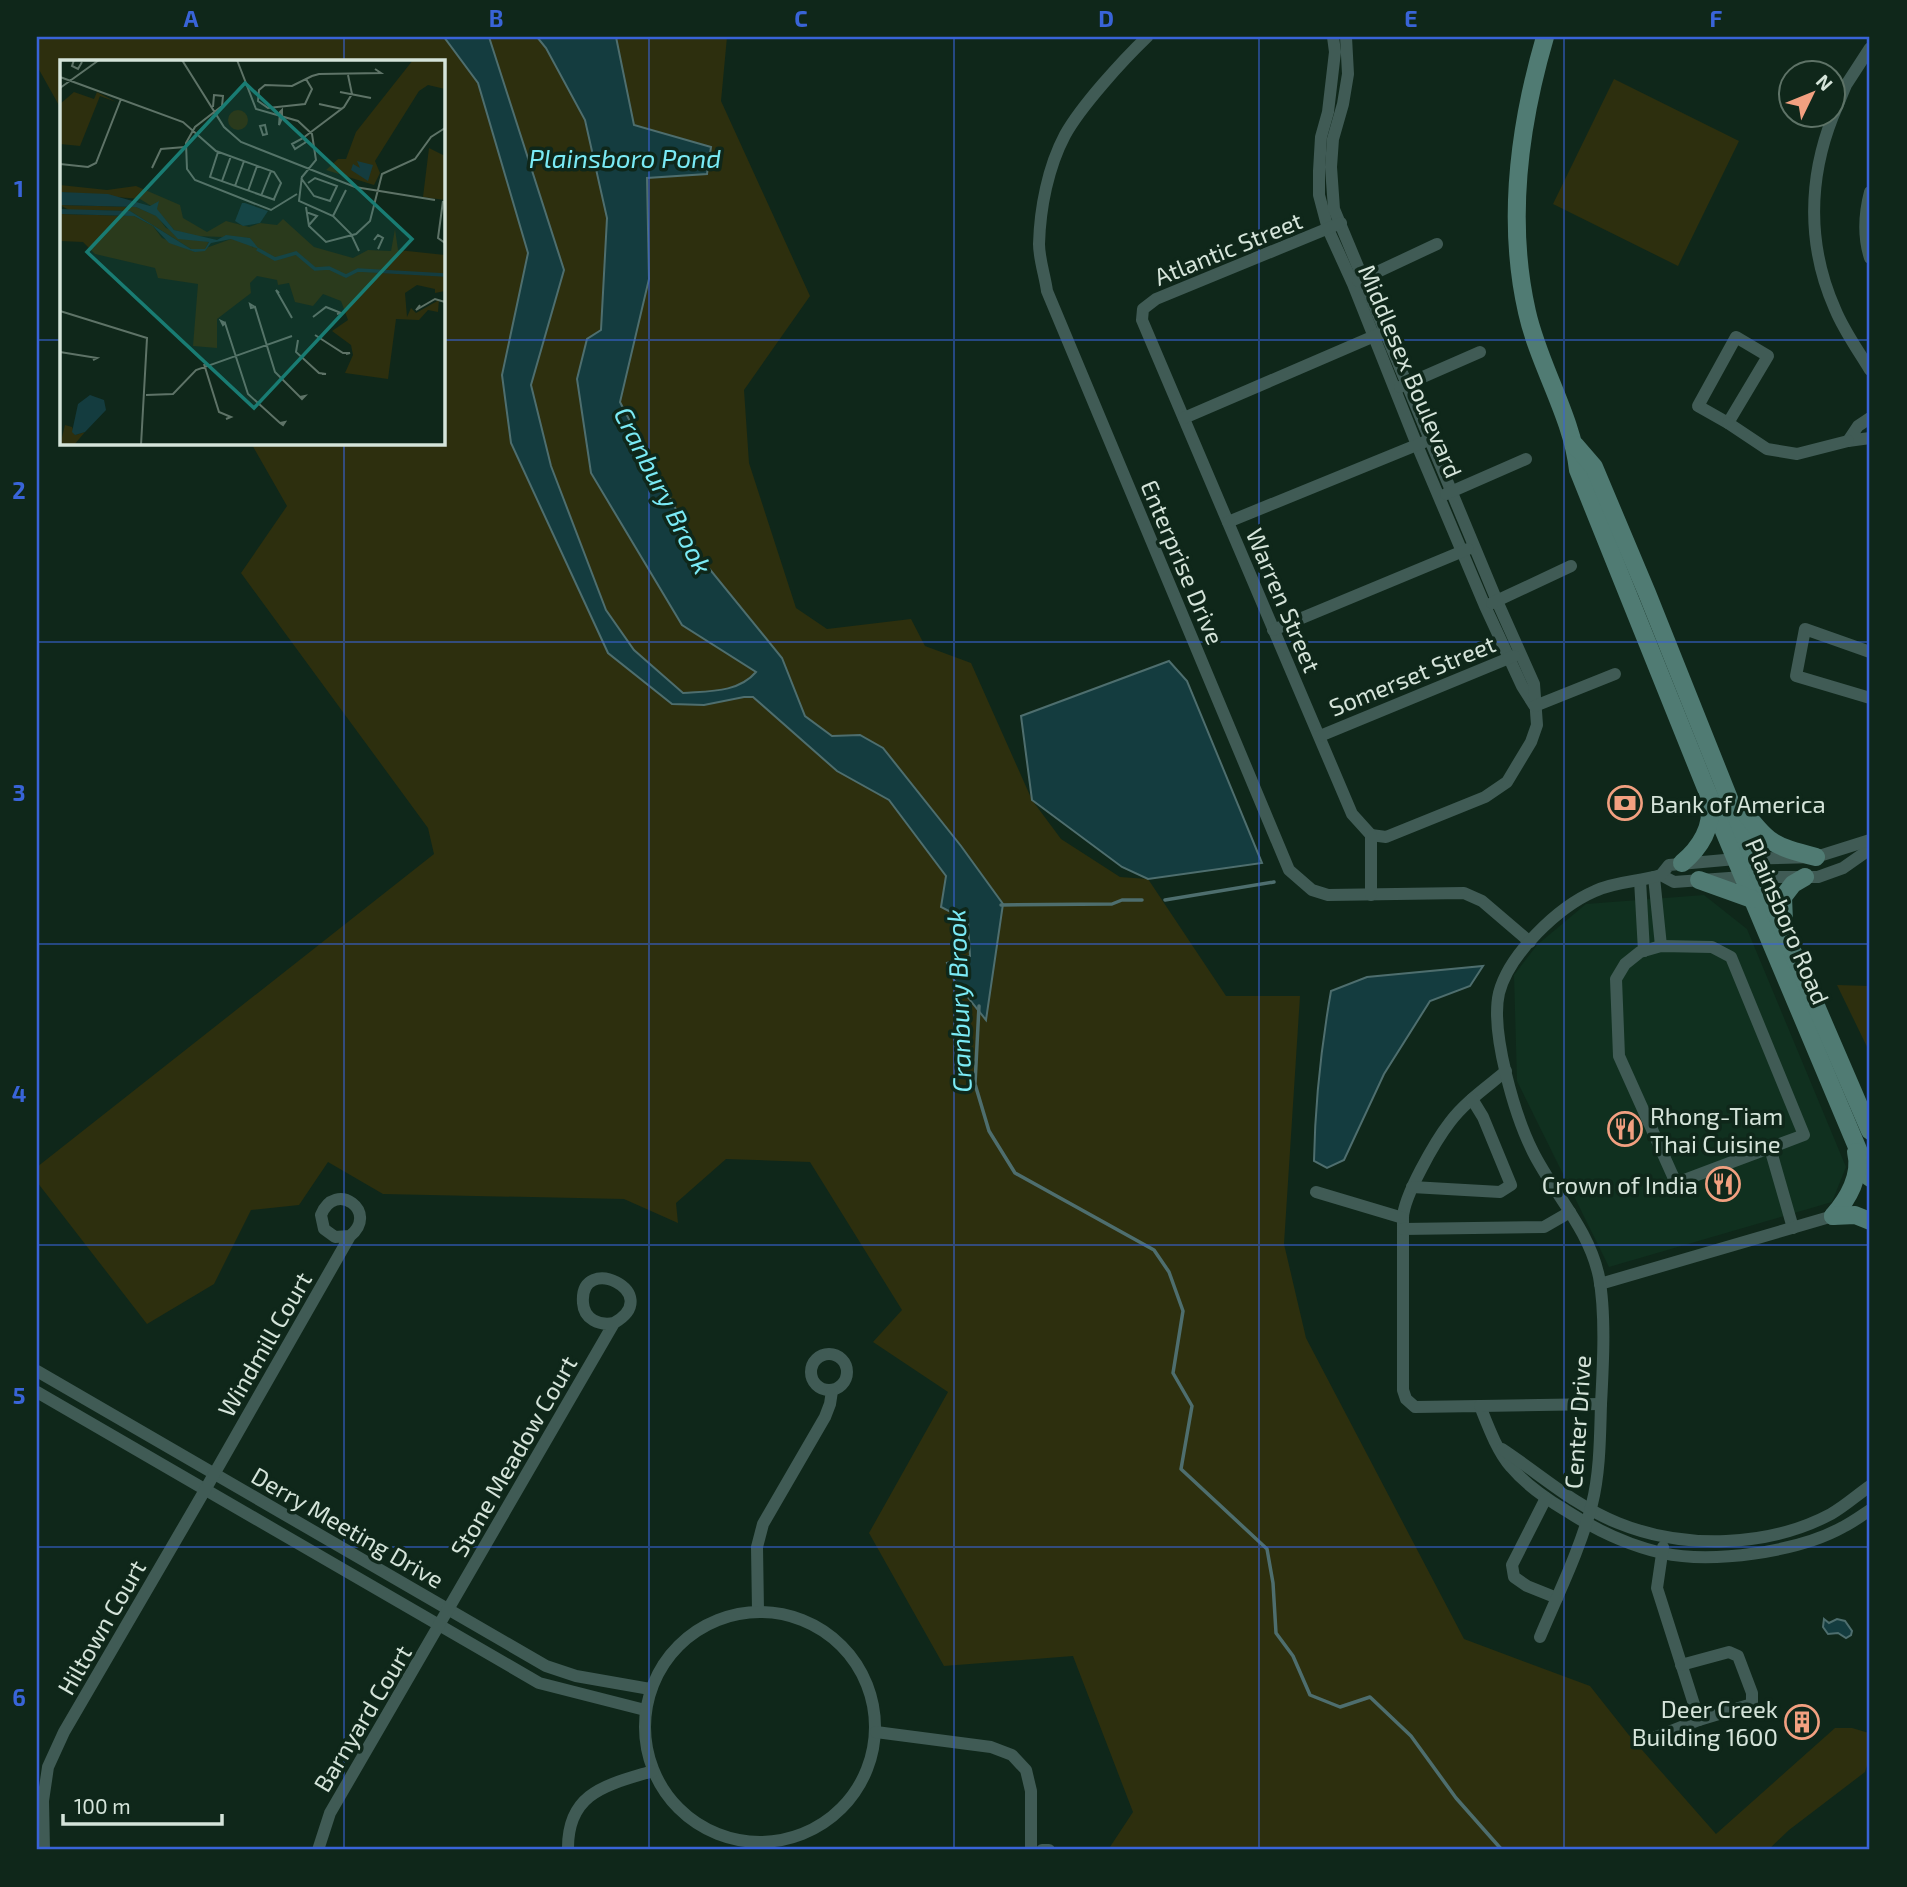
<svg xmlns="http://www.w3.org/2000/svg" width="1907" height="1887" viewBox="0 0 1907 1887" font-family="'Exo 2',sans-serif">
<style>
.built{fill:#10301f}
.green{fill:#2d2f0e}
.water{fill:#143c3f;stroke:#4e6e6e;stroke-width:2}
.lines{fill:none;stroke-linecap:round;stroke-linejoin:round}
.stream{stroke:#4e6e6e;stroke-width:3.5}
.street{stroke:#405b55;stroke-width:12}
.secondary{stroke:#507b73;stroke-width:18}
.grid{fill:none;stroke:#3964d8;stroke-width:2;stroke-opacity:0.55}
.labels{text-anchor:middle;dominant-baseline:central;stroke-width:7;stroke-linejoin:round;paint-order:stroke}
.street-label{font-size:24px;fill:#d5e4da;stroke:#0f271a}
.poi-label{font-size:24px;fill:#d5e4da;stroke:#0f271a;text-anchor:start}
.water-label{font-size:26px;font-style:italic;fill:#7aeaf5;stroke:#0f271a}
.inset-river{fill:none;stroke:#143c3f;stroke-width:3.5}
.inset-road{fill:none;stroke:#5e7367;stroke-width:2}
.view{fill:#197c73;fill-opacity:0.15;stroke:#197c73;stroke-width:3.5}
.inset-edge{fill:none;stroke:#d5e4da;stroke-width:3.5}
.neatline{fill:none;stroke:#3964d8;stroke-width:2.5}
.grid-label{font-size:23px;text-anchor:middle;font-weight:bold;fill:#3964d8}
</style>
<rect width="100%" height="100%" fill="#0f271a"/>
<path class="built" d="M1704 895 1747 929 1846 1167 1832 1202 1609 1267 1517 1081 1514 975 1537 945 1586 904Z"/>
<g class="green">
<path d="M37 37H444L478 83 528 253 502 374 608 653 672 704 753 697 837 771 889 800 946 876 968 921 970 957 947 963 954 980 986 1019 1003 903 961 846 883 748 860 735 832 736 805 716 782 658 703 561 620 402 649 279 647 178 706 174 711 147 634 125 616 37H727L721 101 810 296 744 390 749 463 796 608 827 629 911 619 925 646 971 663 1032 800 1061 839 1120 877 1148 879 1226 996H1300L1284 1244 1306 1338 1464 1639 1590 1686 1628 1734 1716 1834 1835 1728H1852L1869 1733 1870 1756 1865 1772 1789 1830 1768 1850H1108L1133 1812 1073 1656 944 1666 869 1533 948 1392 873 1342 902 1310 810 1162 726 1159 676 1203 678 1223 624 1199 383 1194 328 1162 299 1205 251 1210 214 1284 147 1324 37 1182V1167L434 854 428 828 241 573 287 506 251 443H443V61H61V109L37 66Z"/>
<path d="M489 37H537L546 48 585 120 607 218 601 330 587 339 682 625 756 672C737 692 708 691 682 693L634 650 606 610 551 466 531 385 564 270Z"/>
<path d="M1614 79 1739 141 1678 266 1553 204Z"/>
<path d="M1837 985 1870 986V1053Z"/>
</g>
<g class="water">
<path d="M444 37H489L564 270 531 385 551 466 606 610 634 650 683 693C708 691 738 693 756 672L682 625 591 473 577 379 587 339 601 330 607 218 585 120 546 48 537 37H616L634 125 711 147 707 174 647 178 649 279 620 402 703 561 782 658 805 716 832 736 860 735 883 748 961 846 1003 904 986 1020 954 980 947 963 970 956 968 921 941 907 946 876 889 800 837 771 753 697H744L704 705 672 704 608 653 511 443 502 375 528 253 478 83Z"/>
<path d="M1169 661 1187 681 1262 863 1148 879 1122 867 1032 800 1021 716Z"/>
<path d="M1483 966 1470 986 1430 1001 1384 1074 1344 1160 1327 1168 1314 1161C1315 1103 1321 1048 1331 991L1367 977Z"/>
<path d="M1824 1619 1829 1623 1837 1619 1845 1621 1852 1631 1851 1635 1846 1638 1838 1633 1828 1634 1823 1627Z"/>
</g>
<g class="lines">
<g class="stream">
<path d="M1165 900 1274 882"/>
<path d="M1001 905 1112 904 1122 900H1142"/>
<path d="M979 1006 975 1084 989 1131 1015 1173 1154 1250 1169 1272 1183 1311 1173 1373 1192 1406 1181 1469 1267 1549 1273 1583 1276 1633 1293 1656 1310 1695 1340 1707 1370 1697 1411 1736 1456 1798 1502 1850"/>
</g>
<g class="street">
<path d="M1147 37C1123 60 1081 106 1065 135 1048 167 1040 208 1039 244 1039 259 1045 276 1047 291L1289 870 1312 890 1328 895 1464 893 1482 901 1530 942"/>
<path d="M1333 37 1335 52 1328 112 1321 137 1319 171V195L1328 229 1353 284 1417 445 1485 606 1522 686 1534 705"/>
<path d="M1346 37 1348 74 1343 104 1333 139 1331 167 1334 209 1497 601 1534 684 1537 725 1531 742 1507 782 1485 797 1386 837 1371 835"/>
<path d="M1834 114 1846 85 1870 48"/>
<path d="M1833 116C1808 179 1807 246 1835 309 1844 331 1858 350 1870 370"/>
<path d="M1870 192C1864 215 1863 236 1870 258"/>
<path d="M1341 223 1156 299 1143 309 1142 320 1352 814 1371 835V895"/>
<path d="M1358 281 1437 244"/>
<path d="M1736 337 1768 356 1728 423 1698 406Z"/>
<path d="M1400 387 1480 352"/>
<path d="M1184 418 1379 334"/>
<path d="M1870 418 1858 426 1848 441 1870 438"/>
<path d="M1728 423 1767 449 1797 454 1848 441"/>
<path d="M1446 494 1526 459"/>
<path d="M1228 522 1424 442"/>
<path d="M1492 603 1571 566"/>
<path d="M1273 630 1468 549"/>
<path d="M1870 652 1805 629 1796 676 1870 698"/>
<path d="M1535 706 1615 674"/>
<path d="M1320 736 1514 656"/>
<path d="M1661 875 1674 882 1743 877H1818L1843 868 1870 849"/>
<path d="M1654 877 1661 946"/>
<path d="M1640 880 1644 951"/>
<path d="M1661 946 1712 947 1731 957 1804 1135 1676 1183 1619 1056 1616 979 1625 964 1640 952Z"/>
<path d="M1506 1071C1487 1087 1465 1102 1450 1122 1436 1140 1403 1197 1403 1218V1390L1406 1399 1415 1407 1480 1406C1488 1426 1497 1451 1511 1467 1526 1485 1545 1498 1565 1510 1594 1529 1627 1545 1662 1553 1712 1564 1798 1552 1843 1527 1853 1522 1861 1516 1870 1510"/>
<path d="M1770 1148 1793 1228"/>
<path d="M1412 1187 1500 1192 1511 1185 1483 1117 1472 1099"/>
<path d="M1316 1192 1403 1218"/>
<path d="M1403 1229 1544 1227 1570 1212"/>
<path d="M1600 1284 1833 1216"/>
<circle cx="829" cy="1372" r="18"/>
<path d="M37 1371 546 1666 576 1676 650 1689"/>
<path d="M37 1392 539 1683 645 1710"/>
<path d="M1480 1406 1601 1404"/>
<path d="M1502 1449C1540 1474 1575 1506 1618 1523 1684 1550 1769 1547 1831 1514 1845 1506 1857 1495 1870 1486"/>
<path d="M1546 1498 1512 1565 1514 1577 1527 1586 1557 1598"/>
<path d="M1663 1547 1657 1588 1699 1720"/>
<path d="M758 1611 757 1547 763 1524 825 1417 830 1404 832 1391"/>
<circle cx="760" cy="1727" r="115"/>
<path d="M1540 1637C1558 1594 1580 1550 1592 1504 1600 1472 1600 1437 1601 1404 1603 1367 1606 1314 1599 1277 1589 1229 1554 1194 1533 1152 1515 1116 1490 1032 1499 993 1509 954 1558 907 1595 891 1616 881 1639 882 1661 875L1669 865 1736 859 1816 857 1870 840"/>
<path d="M876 1732 991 1747 1012 1755 1026 1770 1031 1791V1850"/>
<path d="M1653 1738 1699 1720 1752 1704V1693L1738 1656 1729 1652 1681 1665"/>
<path d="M44 1850 43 1801 48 1767 64 1732 205 1490 350 1236C380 1212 335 1179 321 1215L324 1229 335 1237 350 1236"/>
<path d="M318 1850 330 1813 614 1323C666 1293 579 1251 583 1303 584 1319 599 1326 614 1323"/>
<path d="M568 1850C567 1792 607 1785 653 1771"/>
<path d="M1042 1850H1049"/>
</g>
<g class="secondary">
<path d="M1545 37C1519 126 1506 220 1527 312 1539 366 1572 416 1578 470L1705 786 1870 1178"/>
<path d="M1575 445 1594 467 1647 593 1760 876 1870 1131"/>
<path d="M1741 807C1767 843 1773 846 1816 857"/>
<path d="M1682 863C1700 848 1714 826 1709 803"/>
<path d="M1699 880 1752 899"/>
<path d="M1784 921 1783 897 1793 884 1805 877"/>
<path d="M1833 1216C1848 1199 1862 1175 1856 1152"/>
<path d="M1833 1216 1855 1215 1870 1221"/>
</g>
</g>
<path class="grid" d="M344 37V61M649 37V1850M954 37V1850M1259 37V1850M1564 37V1850M37 340H61M443 340H1870M344 443V1850M37 642H1870M37 944H1870M37 1245H1870M37 1547H1870"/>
<defs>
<g id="bank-ring" transform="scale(1.75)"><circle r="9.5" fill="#0f271a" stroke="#f2a080" stroke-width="1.5"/><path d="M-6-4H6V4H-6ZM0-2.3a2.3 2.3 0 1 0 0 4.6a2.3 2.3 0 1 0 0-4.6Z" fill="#f2a080"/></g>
<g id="restaurant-ring" transform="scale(1.75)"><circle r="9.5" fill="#0f271a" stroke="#f2a080" stroke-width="1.5"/><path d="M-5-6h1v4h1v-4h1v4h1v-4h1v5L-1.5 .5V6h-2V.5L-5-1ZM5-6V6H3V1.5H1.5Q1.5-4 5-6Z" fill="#f2a080"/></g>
<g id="building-ring" transform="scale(1.75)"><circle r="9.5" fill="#0f271a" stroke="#f2a080" stroke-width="1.5"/><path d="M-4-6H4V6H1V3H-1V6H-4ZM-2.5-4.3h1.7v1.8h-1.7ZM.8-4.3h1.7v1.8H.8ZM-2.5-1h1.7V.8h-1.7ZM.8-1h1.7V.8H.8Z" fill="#f2a080"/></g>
</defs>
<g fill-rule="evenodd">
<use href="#bank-ring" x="1625" y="803"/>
<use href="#restaurant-ring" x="1625" y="1129"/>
<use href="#restaurant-ring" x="1723" y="1184"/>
<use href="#building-ring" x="1802" y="1722"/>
</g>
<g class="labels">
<g class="street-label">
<text transform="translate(1228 248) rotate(-22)">Atlantic Street</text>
<text transform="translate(1411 371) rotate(67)">Middlesex Boulevard</text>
<text transform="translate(1183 562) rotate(67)">Enterprise Drive</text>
<text transform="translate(1284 600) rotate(67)">Warren Street</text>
<text transform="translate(1412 675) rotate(-22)">Somerset Street</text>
<text transform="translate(1788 921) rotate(67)">Plainsboro Road</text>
<text transform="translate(264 1344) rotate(-60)">Windmill Court</text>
<text transform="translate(1577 1422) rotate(-86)">Center Drive</text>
<text transform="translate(513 1456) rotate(-60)">Stone Meadow Court</text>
<text transform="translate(348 1527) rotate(30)">Derry Meeting Drive</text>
<text transform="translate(101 1627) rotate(-60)">Hiltown Court</text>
<text transform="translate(362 1718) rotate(-59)">Barnyard Court</text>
</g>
<g class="poi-label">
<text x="1650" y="803">Bank of America</text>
<text x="1650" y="1115">Rhong-Tiam<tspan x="1650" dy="28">Thai Cuisine</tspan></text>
<text x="1698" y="1184" text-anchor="end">Crown of India</text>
<text x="1778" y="1708" text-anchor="end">Deer Creek<tspan x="1778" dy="28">Building 1600</tspan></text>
</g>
<g class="water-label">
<text x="625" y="157">Plainsboro Pond</text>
<text transform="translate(664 490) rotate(63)">Cranbury Brook</text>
<text transform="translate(958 1001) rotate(-92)">Cranbury Brook</text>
</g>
</g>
<g transform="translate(60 60)">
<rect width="385" height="385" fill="#0f271a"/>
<path d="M353 0H385V29L368 25 359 31 315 101 320 113 314 125 266 110 278 99H286L296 72ZM14 32 34 39 37 32 56 42 40 36 20 86 0 84V44ZM168 60a10 10 0 1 1 20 0a10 10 0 1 1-20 0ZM369 88 385 96V140L363 137ZM0 125 47 130 76 126 120 145 123 158 147 172 166 161 189 167 200 163 217 165 223 159 254 187 293 198 308 190 331 191 335 169 338 190 385 195V231L375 233V229L357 225 345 233 347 257 351 248 356 253 379 240 378 252 368 250 359 260 336 259 328 319 285 313 293 295 291 285 272 271 288 260 281 241 263 234 253 246 235 242 229 223 218 225 217 220 197 216 190 223 191 233 157 259V288L133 286 138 224 98 218 95 208 35 194 23 182 0 181V154L74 156 93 166 102 178 135 192 171 179 189 182 193 188 190 178 135 176 114 170 96 149 80 139 0 132ZM0 145 76 147 97 156 106 168 149 182 145 189H131L70 151 9 150ZM5 365 12 367 15 375 25 372 14 385H0Z" fill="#2d2f0e"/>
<path d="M297 101 313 105 308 121 291 110 293 104 300 108ZM0 132 48 134 90 146 99 141 97 149 114 170 157 180 166 175 190 178 199 189 171 179 151 183 145 191 135 192 109 183 93 166 74 156 0 154V149L70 151 131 189H145L149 182 118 179 96 156 76 147 0 145ZM182 143H185L208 151 200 163 183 166 175 161ZM30 335 44 340 46 350 25 372 15 375 12 372 18 344Z" fill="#143c3f"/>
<path class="inset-river" d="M197 189 215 199 236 193 255 209 269 208 286 216 298 210 385 215"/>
<path class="inset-road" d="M14 0 12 6 18 9 22 2M122 0 164 67 181 82 295 127 375 140M177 0 196 49 238 61 252 74 256 100 242 117M0 17 123 62 156 91 214 112 221 123 214 139M246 19 252 29 245 44 208 48 198 41 199 30 205 25 232 26 252 16 259 14 321 13 315 9M0 28 39 0M280 32 311 38M259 44 282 49M153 47 154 35 163 36 162 46 135 67 126 83 127 109 135 120 211 150 237 134M222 50V58L219 65 220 52ZM205 65 207 74 203 75 200 66ZM243 78 284 47 292 34 288 15M243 78 246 82 235 89 232 84ZM158 92 150 117 215 140M0 104 28 107 36 103 61 39M92 108 101 89 125 87M242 116 239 141 273 156 291 174 299 191M241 118 254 136 270 141 277 126 255 118 248 123M162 121 171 96M175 126 184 101M188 131 197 106M201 136 211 111M383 141 378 178 385 183M246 147 249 166 266 182 296 174 310 161 322 114 355 99 371 77 385 68M246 152 257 156 249 165M273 156 286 130M314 180 318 175 323 178 318 189M219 233 216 230 232 258M360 245 356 250 375 239 385 242M195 247 190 244 191 248 195 247 215 312 240 337 245 336 242 339 240 337M0 251 87 278 81 385M253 257 266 247 281 253 277 254M165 263 161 261 163 265 165 263 188 334 220 363 225 362 223 365 220 363M255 275 283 293H290L286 294M238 280 236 292 259 313 266 314H262M0 292 37 298 33 300M144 304 159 352 171 357 166 359M86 335 113 334 136 310 232 276"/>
<path class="view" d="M185 23 352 179 194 348 27 192Z"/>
<rect width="385" height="385" class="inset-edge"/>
</g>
<rect width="1907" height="1887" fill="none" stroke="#0f271a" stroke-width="77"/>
<g transform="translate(1812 94) rotate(47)"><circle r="33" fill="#0f271a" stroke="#5e7367" stroke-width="2"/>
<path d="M0-5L12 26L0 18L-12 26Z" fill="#f2a080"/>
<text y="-10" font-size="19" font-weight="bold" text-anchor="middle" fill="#d5e4da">N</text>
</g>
<path d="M63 1814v10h159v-10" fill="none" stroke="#d5e4da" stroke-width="3.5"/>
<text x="74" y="1814" font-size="21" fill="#d5e4da" stroke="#0f271a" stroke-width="5" paint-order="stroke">100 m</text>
<rect x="38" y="38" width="1830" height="1810" class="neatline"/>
<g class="grid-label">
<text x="191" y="27">A</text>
<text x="496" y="27">B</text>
<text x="801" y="27">C</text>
<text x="1106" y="27">D</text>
<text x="1411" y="27">E</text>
<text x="1716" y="27">F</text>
<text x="19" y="197">1</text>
<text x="19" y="499">2</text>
<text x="19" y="801">3</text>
<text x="19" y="1102">4</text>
<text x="19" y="1404">5</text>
<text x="19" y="1706">6</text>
</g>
</svg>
